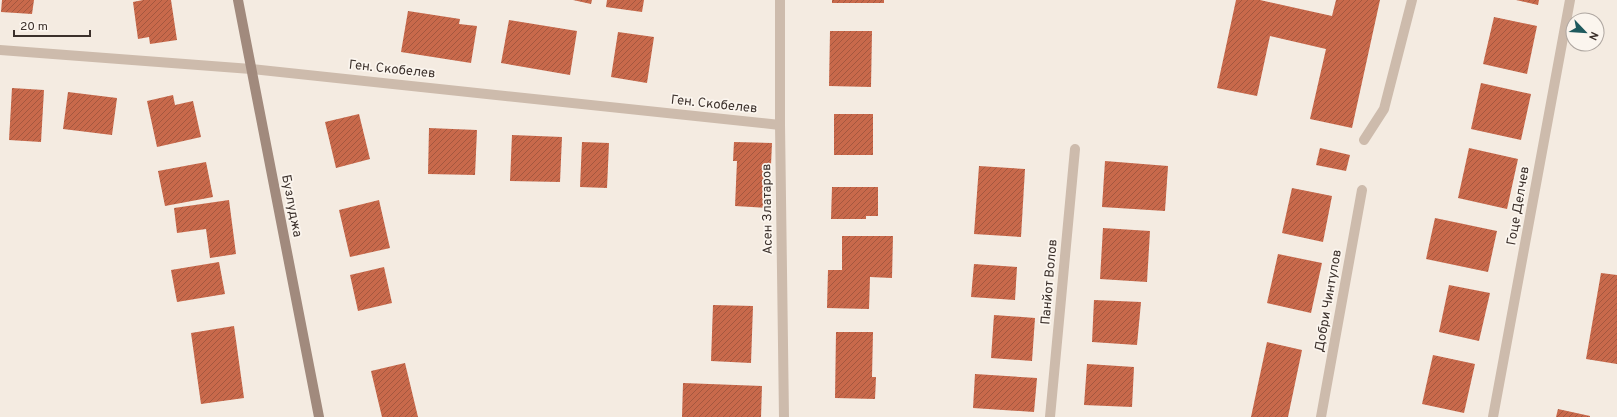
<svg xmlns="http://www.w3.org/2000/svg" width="1617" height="417" viewBox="0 0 1617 417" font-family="Overpass,sans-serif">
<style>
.building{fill:url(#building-hatch)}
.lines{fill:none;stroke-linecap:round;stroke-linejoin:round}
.lane{stroke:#cdbbac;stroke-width:10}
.street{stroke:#cdbbac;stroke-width:10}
.secondary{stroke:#a18a7d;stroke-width:10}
.labels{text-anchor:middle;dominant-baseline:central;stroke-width:3.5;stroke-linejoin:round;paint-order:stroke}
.street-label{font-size:13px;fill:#3b302b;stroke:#fbf5ee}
</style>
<defs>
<pattern id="building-hatch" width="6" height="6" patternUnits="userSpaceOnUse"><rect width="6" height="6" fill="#c8694b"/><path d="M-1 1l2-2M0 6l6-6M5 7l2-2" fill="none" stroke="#a4573f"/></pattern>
</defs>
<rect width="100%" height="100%" fill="#f4ebe1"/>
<g class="building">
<path d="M2 0H34L32 14 1 12Z"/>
<path d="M143 0H171L177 40 150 44 149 37 138 39 133 2Z"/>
<path d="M573 0H592L591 4Z"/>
<path d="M607 0H644L642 12 606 7Z"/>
<rect x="832" y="0" width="52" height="3"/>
<path d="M1236 0H1260L1332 16 1336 0H1380L1352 128 1310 119 1326 49 1270 36 1257 96 1217 88Z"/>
<path d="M1516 0H1539L1538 5Z"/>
<path d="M408 11 460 19 459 24 477 26 471 63 401 52Z"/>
<path d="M1494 17 1537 26 1527 74 1483 64Z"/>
<path d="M509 20 577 31 570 75 501 63Z"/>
<path d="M830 31H872L871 87 829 86Z"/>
<path d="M618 32 654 37 647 83 611 77Z"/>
<path d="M1481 83 1531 94 1521 140 1471 129Z"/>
<path d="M12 88 44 90 41 142 9 140Z"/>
<path d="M68 92 117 98 112 135 63 129Z"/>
<path d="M173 95 175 105 193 101 201 137 157 147 147 101Z"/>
<path d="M359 114 370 159 336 168 325 122Z"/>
<rect x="834" y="114" width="39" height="41"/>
<path d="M429 128 477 130 475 175 428 174Z"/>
<path d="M512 135 562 137 560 182 510 181Z"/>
<path d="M582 142 609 143 607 188 580 187Z"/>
<path d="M734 142 772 143 769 208 735 206 737 161H733Z"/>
<path d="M1320 148 1350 155 1346 171 1316 165Z"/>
<path d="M1469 148 1518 159 1507 209 1458 198Z"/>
<path d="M1105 161 1168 166 1165 211 1102 207Z"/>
<path d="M206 162 213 197 165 206 158 171Z"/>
<path d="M979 166 1025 169 1021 237 974 234Z"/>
<path d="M832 187H878V216H866V219H831Z"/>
<path d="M1292 188 1332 196 1323 242 1282 233Z"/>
<path d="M229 200 236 254 210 258 206 229 177 233 174 208Z"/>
<path d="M379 200 390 248 350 257 339 210Z"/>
<path d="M1435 218 1497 231 1488 272 1426 259Z"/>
<path d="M1103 228 1150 231 1147 282 1100 279Z"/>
<path d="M842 236H893L892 278 870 277 869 309 827 308 828 270H842Z"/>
<path d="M1278 254 1322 263 1311 313 1267 303Z"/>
<path d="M219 262 225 294 177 302 171 270Z"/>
<path d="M974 264 1017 267 1015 300 971 297Z"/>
<path d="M384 267 392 303 358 311 350 275Z"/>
<path d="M1601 273 1617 275V364L1586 359Z"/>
<path d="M1449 285 1490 293 1479 341 1439 332Z"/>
<path d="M1094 300 1141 302 1137 345 1092 342Z"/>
<path d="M713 305 753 306 751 363 711 361Z"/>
<path d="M994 315 1035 318 1032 361 991 358Z"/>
<path d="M234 326 244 398 201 404 191 333Z"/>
<path d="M836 332H873L872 377H876L875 399 835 398Z"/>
<path d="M1267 342 1302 350 1288 417H1251Z"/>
<path d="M1433 355 1475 364 1464 413 1422 404Z"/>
<path d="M405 363 418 417H382L371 371Z"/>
<path d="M1087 364 1134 367 1132 407 1084 405Z"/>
<path d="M975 374 1037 378 1034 412 973 408Z"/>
<path d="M683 383 762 386 761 417H682Z"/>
<path d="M1558 409 1590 416V417H1556Z"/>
</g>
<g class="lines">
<path class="lane" d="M1364 140 1384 109 1412 0"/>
<g class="street">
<path d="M780 0V125L784 417"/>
<path d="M0 50 251 69 780 125"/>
<path d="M1050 417 1075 149"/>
<path d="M1321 417 1362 190"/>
<path d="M1493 417 1570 0"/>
</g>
<path class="secondary" d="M238 0 319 417"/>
</g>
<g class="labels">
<g class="street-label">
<text transform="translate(392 70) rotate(6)">Ген. Скобелев</text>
<text transform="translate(714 105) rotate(6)">Ген. Скобелев</text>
<text transform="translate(291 206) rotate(79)">Бузлуджа</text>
<text transform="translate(1519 206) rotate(-80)">Гоце Делчев</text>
<text transform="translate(768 209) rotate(-91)">Асен Златаров</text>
<text transform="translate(1050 282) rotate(-85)">Панйот Волов</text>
<text transform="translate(1329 301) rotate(-80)">Добри Чинтулов</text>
</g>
</g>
<g transform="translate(1585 32) rotate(115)"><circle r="19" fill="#fbf5ee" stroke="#aea6a0"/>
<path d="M0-3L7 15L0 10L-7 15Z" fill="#1f5a5e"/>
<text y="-6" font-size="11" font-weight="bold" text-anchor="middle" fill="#3b302b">N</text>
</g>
<path d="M14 30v6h76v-6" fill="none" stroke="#3b302b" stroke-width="2"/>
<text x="20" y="30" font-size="12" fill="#3b302b" stroke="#fbf5ee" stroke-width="3" paint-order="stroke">20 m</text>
</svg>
